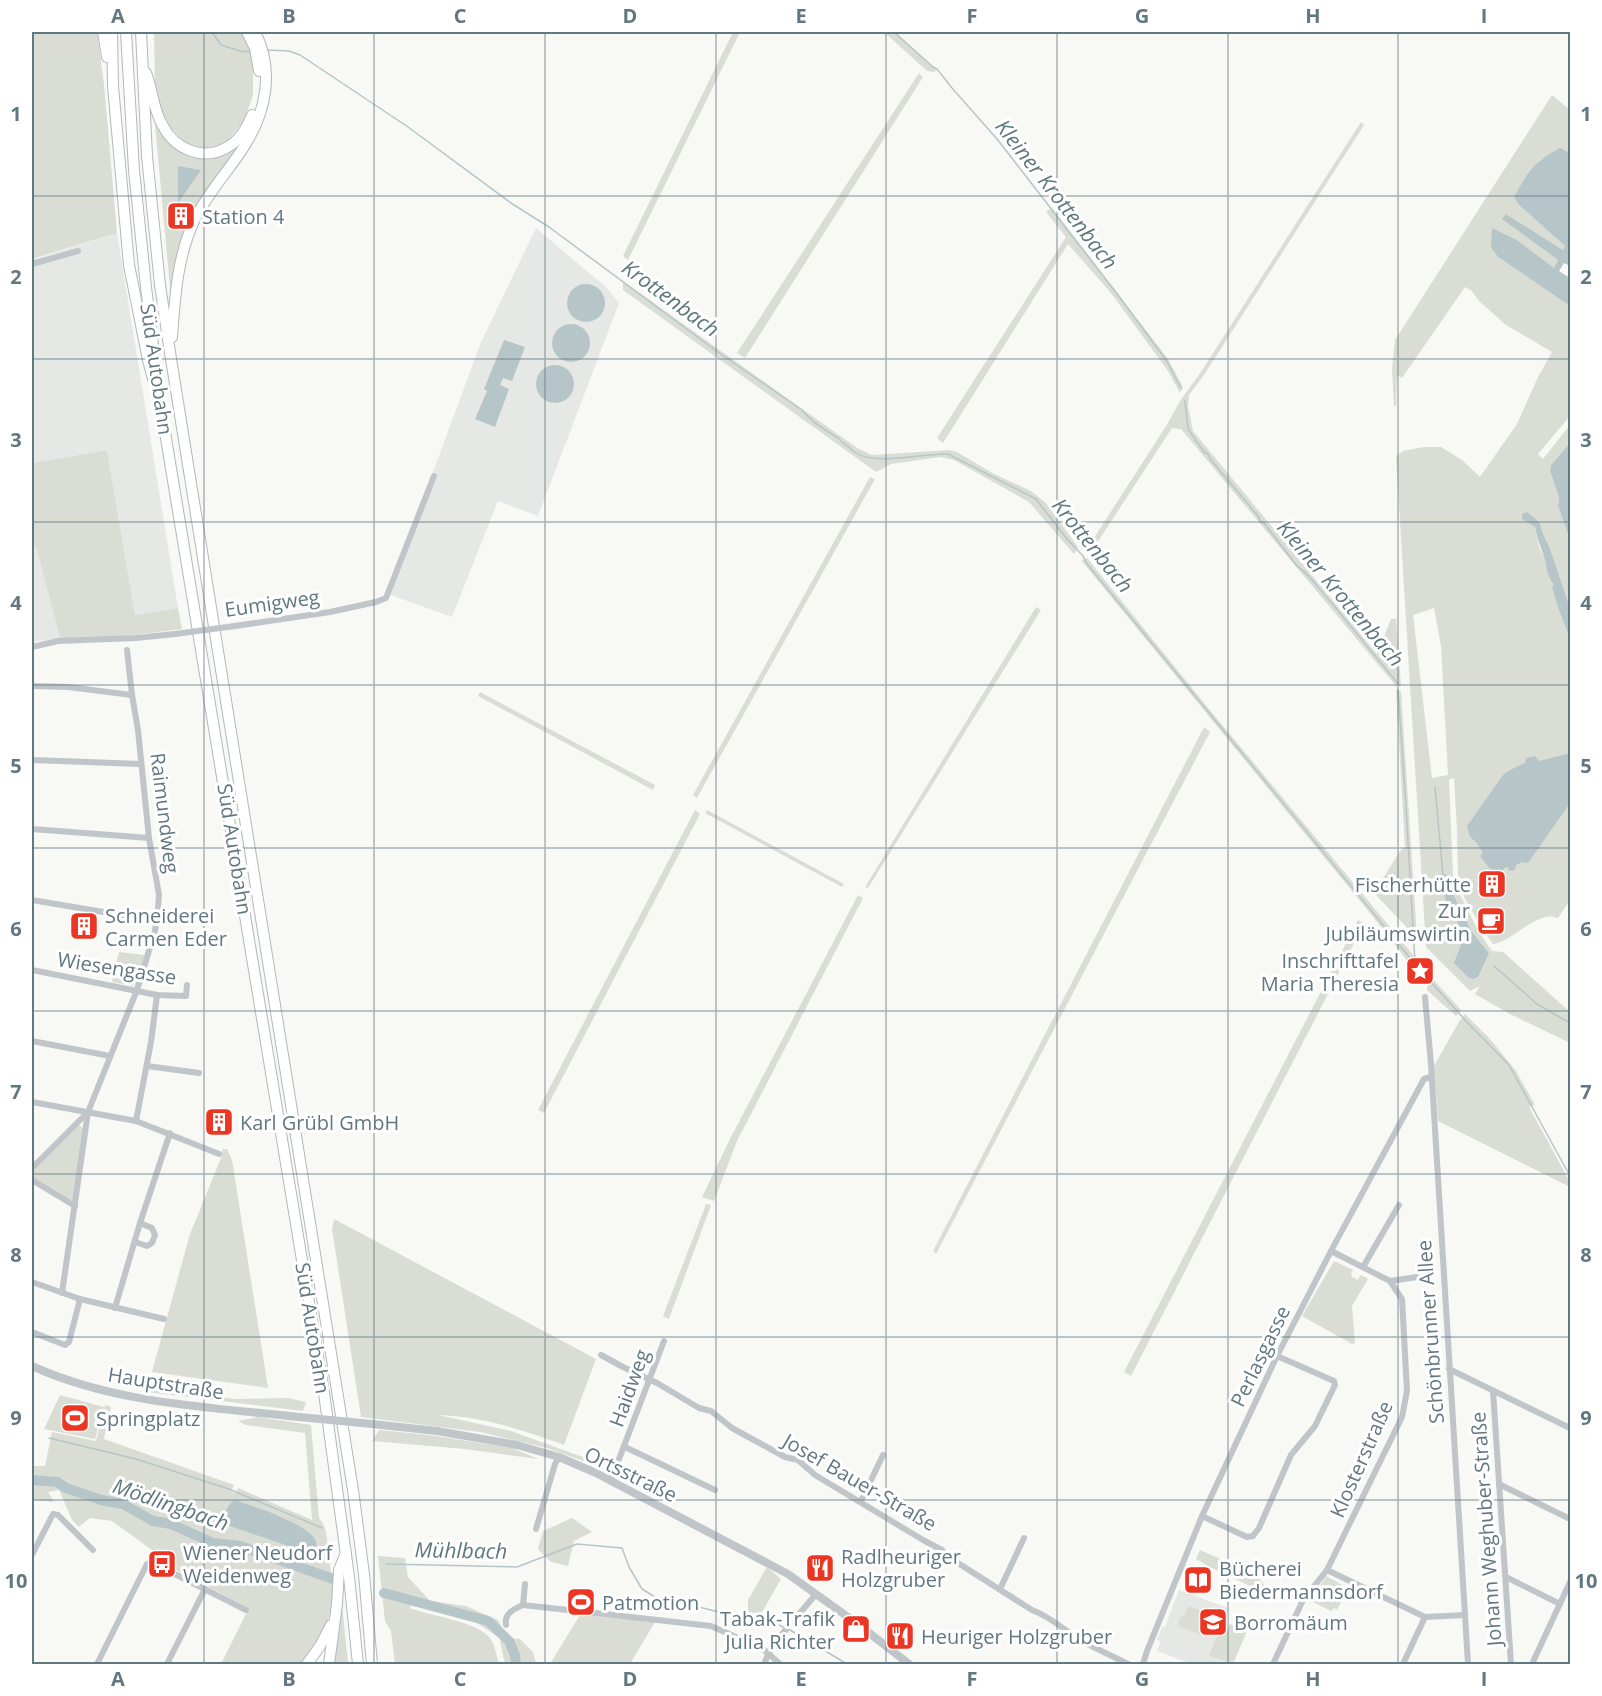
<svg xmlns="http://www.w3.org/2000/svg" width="1602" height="1696" viewBox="0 0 1602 1696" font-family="'Open Sans',sans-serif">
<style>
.built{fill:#e6e8e6}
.green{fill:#d9ddd4;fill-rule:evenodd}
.water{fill:#b6c6c8}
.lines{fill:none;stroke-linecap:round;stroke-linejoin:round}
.stream{stroke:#b6c6c8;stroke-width:1.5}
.river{stroke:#b6c6c8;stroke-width:10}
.motorway-casing{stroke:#b2b8bb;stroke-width:12}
.minor{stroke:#bfc5c8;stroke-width:6}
.tertiary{stroke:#bfc5c8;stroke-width:8}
.motorway{stroke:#fff;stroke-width:10}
.minor-bridge{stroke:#bfc5c8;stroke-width:6}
.tertiary-bridge{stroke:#bfc5c8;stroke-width:8}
.grid{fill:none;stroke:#627881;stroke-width:1.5;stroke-opacity:0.55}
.labels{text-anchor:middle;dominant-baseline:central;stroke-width:6;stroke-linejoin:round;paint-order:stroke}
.poi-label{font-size:20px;fill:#627881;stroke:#fff;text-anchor:start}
.street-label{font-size:20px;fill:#627881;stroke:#fff}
.water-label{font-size:21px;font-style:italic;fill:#5d787c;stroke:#fff}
.neatline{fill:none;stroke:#627881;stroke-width:2}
.grid-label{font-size:20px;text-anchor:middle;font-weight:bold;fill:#627881}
</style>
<rect width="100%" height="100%" fill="#f8f8f5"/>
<g class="built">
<path d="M536 228 607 288 619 303 538 516 498 501 452 617 388 594 481 342Z"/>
<path d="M117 233 178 608 135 615 107 450 32 463V260Z"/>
<path d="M36 545 60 638 32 642V546Z"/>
<path d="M1179 1590 1228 1608 1209 1656 1230 1664H1192L1157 1651 1161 1642 1157 1640 1162 1627H1165Z"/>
</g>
<g class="green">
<path d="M32 32H97L104 84 117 233 32 259Z"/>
<path d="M154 32H241L248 41 253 58V95L244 121 224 144 202 149 184 142 171 128 160 108 155 83Z"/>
<path d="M733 32H740L628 260 623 256Z"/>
<path d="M884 32H895L937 70 934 72 927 71Z"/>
<path d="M919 73 923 77 745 358 737 353Z"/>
<path d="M1552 95 1570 110V153L1560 149 1519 205 1565 246 1563 250 1506 214 1503 219 1558 260 1554 268 1517 240 1498 257 1570 306V416L1538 454 1543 459 1570 425V443L1551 465 1550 471 1559 497 1558 506 1568 534 1570 537V604L1568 602 1550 548 1543 534 1540 523 1535 527 1539 547 1545 558 1547 570 1554 584 1570 638V900L1558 918C1538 909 1514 941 1493 944L1482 929 1464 897 1458 877 1457 830 1454 778 1449 780 1453 875 1460 895 1480 934 1492 951 1503 952 1570 1012V1043L1510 1014 1475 994 1480 986 1470 991 1426 947 1396 456 1403 451 1424 447H1441L1462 460 1480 477 1517 424 1537 379 1552 352 1506 325 1479 301 1472 291 1465 287 1402 378 1397 375 1396 406H1394L1392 369 1395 340ZM1434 608 1441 646 1448 775 1432 778 1413 615ZM1447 876 1451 890 1472 932 1489 953 1461 946 1465 934Z"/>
<path d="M154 113 174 144 213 155 250 131 203 198 171 299Z"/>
<path d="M1361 122 1364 125 1204 375 1189 395 1188 406 1193 431 1377 654 1391 619H1396L1401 686H1396L1181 429 1172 428 1097 543 1094 538 1168 423 1180 401 1201 372Z"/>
<path d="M1052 208 1168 359 1183 387 1180 393 1168 371 1111 293 1068 244 943 443 937 438 1066 237 1046 212Z"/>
<path d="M623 281 857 448 872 455 949 450 957 452 994 474 1031 491 1046 503 1078 547 1074 554 1029 502 954 460 940 457 891 464 876 472 623 290Z"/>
<path d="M107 450 135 615 178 608 182 629 111 638H60L36 546H32V463Z"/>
<path d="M870 477 875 479 697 798 693 795Z"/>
<path d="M1087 558 1204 703 1419 962V976L1374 918 1081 560Z"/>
<path d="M1036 607 1041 610 868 888 865 887Z"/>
<path d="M1396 690 1401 691 1417 938 1374 893 1400 851 1405 847Z"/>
<path d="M480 692 655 785 653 790 478 696Z"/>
<path d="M1204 727 1210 732 936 1254 933 1251Z"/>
<path d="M695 810 700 814 544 1113 538 1110Z"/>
<path d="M707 810 844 884 842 887 705 813Z"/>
<path d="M858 895 863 898 737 1141 714 1201 702 1197 731 1137Z"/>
<path d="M1358 920 1364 924 1131 1376 1124 1372Z"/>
<path d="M119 952 145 955 136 983 132 986 112 982Z"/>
<path d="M1429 975 1461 1010 1456 1016 1427 990Z"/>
<path d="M1465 1014 1491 1040 1516 1071 1535 1105 1529 1107 1570 1182V1187L1438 1121 1434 1066 1460 1020Z"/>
<path d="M79 1125 83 1128 74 1199 70 1201 32 1177V1170Z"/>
<path d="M223 1149H227L232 1160 268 1388 152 1372 190 1234 221 1158Z"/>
<path d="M706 1204 711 1205 669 1319 663 1316Z"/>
<path d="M334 1219 596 1359 564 1445C524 1430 480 1416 438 1415L511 1431 591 1460 589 1463 547 1448 480 1432 361 1417 332 1229Z"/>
<path d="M1334 1261 1353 1270 1351 1274 1352 1277 1358 1280 1361 1275 1368 1279 1352 1306 1355 1343 1352 1344 1302 1316Z"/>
<path d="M145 1390 236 1399 288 1398 306 1402 303 1411 147 1392Z"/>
<path d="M60 1395 104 1407 95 1439 44 1429Z"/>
<path d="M105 1405 111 1407 104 1439 234 1485 231 1492 236 1493 238 1488 312 1520 305 1433 246 1425 238 1421 258 1417 311 1425 319 1518C328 1528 327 1542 328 1554 329 1564 332 1573 333 1582 336 1611 320 1643 302 1664H221L249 1608 170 1567 152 1550 112 1521 90 1518 79 1527 72 1520 59 1490 48 1492 54 1502 32 1500V1466H45L52 1432 96 1441Z"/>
<path d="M379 1430 429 1435 512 1448 538 1459 465 1449 372 1441Z"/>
<path d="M572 1518 592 1532 574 1541 568 1566 551 1562 538 1549 543 1531Z"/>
<path d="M1200 1550 1256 1575 1268 1589 1265 1593 1212 1568 1196 1559Z"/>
<path d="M378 1556 405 1558 408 1577 430 1601 466 1606 498 1620 502 1628 497 1636 477 1623 414 1603 409 1608C429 1615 470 1621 486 1634 495 1642 496 1654 499 1664H395L391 1631 385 1621Z"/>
<path d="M767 1567 781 1579 761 1614 748 1612V1600Z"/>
<path d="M1326 1576 1348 1588 1337 1610 1334 1608 1331 1611 1311 1601Z"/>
<path d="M341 1604H342L348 1664H332Z"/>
<path d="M1188 1606 1210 1614 1202 1635 1177 1626 1181 1615 1184 1616Z"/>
<path d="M580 1615 655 1622 630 1664H550Z"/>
<path d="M1230 1624 1247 1631 1233 1664 1209 1656 1220 1628 1227 1631Z"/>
<path d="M504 1631 510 1638 520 1639 533 1652 536 1664H505L500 1641Z"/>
</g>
<g class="water">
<path d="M1560 148 1570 153V266L1564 263 1559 271 1570 278V306L1498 257 1491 247 1492 228 1517 240 1554 268 1558 260 1502 219 1506 214 1563 250 1565 246 1519 205 1514 197C1528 171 1534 162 1560 148Z"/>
<path d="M178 166 201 170 178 203Z"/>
<circle cx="586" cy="303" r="19"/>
<circle cx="571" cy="343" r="19"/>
<path d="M504 340 525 347 512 381 503 378 500 385 509 389 495 427 475 419 487 391 484 389Z"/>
<circle cx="555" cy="384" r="19"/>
<path d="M1570 443V537L1568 534 1558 506 1559 497 1550 471 1551 465Z"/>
<path d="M1527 512 1540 523 1543 534 1550 548 1568 602 1570 604V638L1559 610 1552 587 1554 584C1546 576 1547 566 1544 556 1540 546 1537 538 1535 527L1522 519V514Z"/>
<path d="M1570 753V803L1528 863 1521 862 1520 864H1517L1514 871 1509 870 1508 867 1504 868 1499 880 1480 856 1483 853 1477 843 1470 837 1467 826 1503 775 1510 770 1525 763 1526 758 1535 756 1539 761Z"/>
<path d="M1442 874 1447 875 1451 890 1472 932 1489 953 1478 977 1473 979 1468 977 1454 963 1465 934 1448 908 1439 876Z"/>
<path d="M234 1500C245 1503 344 1534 309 1553L227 1525C223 1515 226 1507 234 1500Z"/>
</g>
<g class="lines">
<g class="stream">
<path d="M212 32 221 45 240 51 251 52"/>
<path d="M894 32 933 67 937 69 952 88 997 139 1118 295 1166 360 1181 388"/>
<path d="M267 50 289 51 300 55 408 127 511 203 549 227 715 350 802 410C812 423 824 429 838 438 844 443 850 449 856 453 875 466 925 453 948 454L1036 499 1067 539 1083 556 1087 564 1415 964 1465 1020 1509 1065 1570 1176"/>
<path d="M1185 401 1188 429 1204 452 1208 454 1211 460 1258 516 1260 521 1264 523 1297 566C1311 575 1319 590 1330 601L1399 685"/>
<path d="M1398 690 1406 806"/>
<path d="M1435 787 1443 875"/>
<path d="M1406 807 1415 962"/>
<path d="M1494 966 1537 1004 1570 1023"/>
<path d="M49 1438 136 1459 229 1489 322 1528"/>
<path d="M386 1564 517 1567 577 1544 622 1548 629 1567 642 1589 665 1603 691 1605 719 1612 761 1616 785 1628"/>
<path d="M790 1630 847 1664"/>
</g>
<g class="river">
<path d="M32 1480 57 1482 66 1488 101 1500 123 1504 153 1521 171 1524 213 1543 240 1546 333 1579"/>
<path d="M384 1593 488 1621 509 1641 515 1655 516 1664"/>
</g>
<g class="motorway-casing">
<g id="motorway">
<path d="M103 32 107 57"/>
<path d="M112 32 113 86 129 265 148 360 153 379"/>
<path d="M126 32 134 170 146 287 160 402 324 1393 349 1577 358 1664"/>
<path d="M141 32 147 156 160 285 171 359 353 1490 364 1574 372 1664"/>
<path d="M247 32 255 48 259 71"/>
<path d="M146 73C153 91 153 110 163 126 175 149 202 161 226 148 239 141 247 128 252 115"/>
<path d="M172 337C175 297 177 258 194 221 207 193 229 171 245 145 267 110 274 69 255 32"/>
<path d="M307 1664 320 1646 331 1625"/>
<path d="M329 1664 337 1604 339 1570 346 1553"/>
</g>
</g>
<g class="minor">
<path d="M32 264 78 251"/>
<path d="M235 626 330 612 376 602 386 598 434 476"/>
<path d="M32 647 58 641 136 638 175 634"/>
<path d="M32 686 68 687 132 695"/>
<path d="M32 760 141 764"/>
<path d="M32 829 149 838"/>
<path d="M32 900 157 921"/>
<path d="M32 970 157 995 186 996 187 985"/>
<path d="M1425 997 1431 1064 1468 1664"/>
<path d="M32 1041 110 1056"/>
<path d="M147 1066 199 1073"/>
<path d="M32 1102 136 1121 219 1154"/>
<path d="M136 1121 151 1042 157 995"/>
<path d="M32 1168 88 1112"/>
<path d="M32 1180 75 1206"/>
<path d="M135 1242 147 1246 152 1243 155 1235 152 1228 140 1223"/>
<path d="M1363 1267 1399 1205"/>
<path d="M1390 1281 1417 1277"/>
<path d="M32 1282 80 1299 164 1319"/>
<path d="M62 1293 88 1112 137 990 155 931 158 908 159 895 149 838 138 730 132 695 127 650"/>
<path d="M115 1308 140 1223 170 1133"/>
<path d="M32 1332 65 1345 69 1342 80 1299"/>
<path d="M601 1355 623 1367 657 1383 699 1408 711 1411 732 1428 785 1457 798 1460 815 1475 923 1540 942 1550 950 1558 1032 1610C1049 1616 1062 1628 1077 1638 1093 1648 1111 1655 1128 1664"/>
<path d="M1449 1369 1570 1428"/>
<path d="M1493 1391 1511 1664"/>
<path d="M625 1447 715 1490"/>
<path d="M611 1480 664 1341"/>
<path d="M1499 1484 1570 1519"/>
<path d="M861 1501 883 1455"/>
<path d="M1202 1516 1247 1537 1253 1536 1259 1528 1291 1455 1315 1426 1335 1385 1334 1381 1277 1356"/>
<path d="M536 1529 555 1464 559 1457"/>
<path d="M32 1555 53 1514 58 1515 93 1550"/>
<path d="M1327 1570 1425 1617 1465 1615"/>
<path d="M1506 1577 1560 1604"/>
<path d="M1000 1589 1024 1538"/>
<path d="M523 1605 525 1584"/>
<path d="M506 1625C504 1614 513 1609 523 1605L711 1626 763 1649 780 1664"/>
<path d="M97 1664 147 1564 153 1563 246 1610"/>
<path d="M167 1664 205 1589"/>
<path d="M764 1664 772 1646 816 1594"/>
<path d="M1143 1664 1147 1651 1202 1516 1277 1356 1331 1251 1424 1079 1431 1077"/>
<path d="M1273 1664 1303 1600 1327 1570 1347 1529 1402 1417 1407 1391 1402 1299 1390 1281 1331 1251"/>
<path d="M1403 1664 1425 1617"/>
<path d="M1532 1664 1570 1582"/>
</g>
<g class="tertiary">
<path d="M32 1366C115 1404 210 1407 299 1417"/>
<path d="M372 1424 437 1431 517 1445 559 1457 596 1473 788 1574 859 1625 909 1664"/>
</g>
<use href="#motorway" class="motorway"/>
<path class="minor-bridge" d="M175 634 235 626"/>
<path class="tertiary-bridge" d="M299 1417 372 1424"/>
</g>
<path class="grid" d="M204 32V1664M374 32V1664M545 32V1664M716 32V1664M886 32V1664M1057 32V1664M1228 32V1664M1398 32V1664M32 196H1570M32 359H1570M32 522H1570M32 685H1570M32 848H1570M32 1011H1570M32 1174H1570M32 1337H1570M32 1500H1570"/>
<defs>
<g id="building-square" transform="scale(1.5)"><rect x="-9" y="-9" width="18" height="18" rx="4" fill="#ea3623" stroke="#fff"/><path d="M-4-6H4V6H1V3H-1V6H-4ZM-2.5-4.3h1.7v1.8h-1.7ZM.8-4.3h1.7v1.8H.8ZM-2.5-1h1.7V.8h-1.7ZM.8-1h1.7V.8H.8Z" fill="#fff"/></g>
<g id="cafe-square" transform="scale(1.5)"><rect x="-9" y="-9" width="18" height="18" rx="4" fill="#ea3623" stroke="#fff"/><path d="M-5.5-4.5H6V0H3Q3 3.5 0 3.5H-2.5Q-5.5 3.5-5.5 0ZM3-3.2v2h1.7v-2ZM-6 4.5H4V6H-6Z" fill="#fff"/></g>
<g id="sight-square" transform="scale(1.5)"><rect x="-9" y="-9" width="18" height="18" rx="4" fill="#ea3623" stroke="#fff"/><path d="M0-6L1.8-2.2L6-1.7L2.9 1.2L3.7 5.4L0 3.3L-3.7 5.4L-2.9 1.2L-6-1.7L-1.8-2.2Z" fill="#fff"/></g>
<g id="stadium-square" transform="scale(1.5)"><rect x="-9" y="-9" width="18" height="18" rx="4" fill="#ea3623" stroke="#fff"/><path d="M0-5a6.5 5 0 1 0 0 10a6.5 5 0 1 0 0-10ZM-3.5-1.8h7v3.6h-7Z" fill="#fff"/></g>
<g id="bus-square" transform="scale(1.5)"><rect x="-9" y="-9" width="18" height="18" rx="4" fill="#ea3623" stroke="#fff"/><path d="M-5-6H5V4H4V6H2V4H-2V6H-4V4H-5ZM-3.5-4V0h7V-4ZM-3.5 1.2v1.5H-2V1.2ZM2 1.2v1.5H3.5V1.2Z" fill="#fff"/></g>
<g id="restaurant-square" transform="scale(1.5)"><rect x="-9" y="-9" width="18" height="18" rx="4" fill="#ea3623" stroke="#fff"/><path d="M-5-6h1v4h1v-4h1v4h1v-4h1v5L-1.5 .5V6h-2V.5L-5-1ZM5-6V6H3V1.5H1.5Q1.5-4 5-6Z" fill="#fff"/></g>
<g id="library-square" transform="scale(1.5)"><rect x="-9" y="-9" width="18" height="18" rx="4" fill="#ea3623" stroke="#fff"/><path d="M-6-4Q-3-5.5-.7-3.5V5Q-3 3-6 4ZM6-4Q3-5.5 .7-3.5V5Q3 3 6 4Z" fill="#fff"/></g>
<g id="school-square" transform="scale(1.5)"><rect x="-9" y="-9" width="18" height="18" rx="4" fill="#ea3623" stroke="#fff"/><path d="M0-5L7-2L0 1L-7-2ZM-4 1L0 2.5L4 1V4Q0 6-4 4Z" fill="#fff"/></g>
<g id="shop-square" transform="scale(1.5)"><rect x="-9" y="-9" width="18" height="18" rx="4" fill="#ea3623" stroke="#fff"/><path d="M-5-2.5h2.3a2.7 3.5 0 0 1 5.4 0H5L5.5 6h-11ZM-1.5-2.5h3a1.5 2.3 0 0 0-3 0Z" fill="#fff"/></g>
</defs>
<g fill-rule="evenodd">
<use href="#building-square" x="181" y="216"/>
<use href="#building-square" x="1492" y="884"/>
<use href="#cafe-square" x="1491" y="921"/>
<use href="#building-square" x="84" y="926"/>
<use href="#sight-square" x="1420" y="971"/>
<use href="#building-square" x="219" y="1122"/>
<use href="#stadium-square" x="75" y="1418"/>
<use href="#bus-square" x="162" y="1564"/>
<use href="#restaurant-square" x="820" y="1568"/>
<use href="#library-square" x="1198" y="1580"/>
<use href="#stadium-square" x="581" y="1602"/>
<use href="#school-square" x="1213" y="1622"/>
<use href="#shop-square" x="856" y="1629"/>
<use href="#restaurant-square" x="900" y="1636"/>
</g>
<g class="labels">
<g class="poi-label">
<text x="202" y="216">Station 4</text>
<text x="1471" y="884" text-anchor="end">Fischerhütte</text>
<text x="1470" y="910" text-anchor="end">Zur<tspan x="1470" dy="23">Jubiläumswirtin</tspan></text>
<text x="105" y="915">Schneiderei<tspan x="105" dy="23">Carmen Eder</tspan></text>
<text x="1399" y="960" text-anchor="end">Inschrifttafel<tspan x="1399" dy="23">Maria Theresia</tspan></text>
<text x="240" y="1122">Karl Grübl GmbH</text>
<text x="96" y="1418">Springplatz</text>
<text x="183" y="1552">Wiener Neudorf<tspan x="183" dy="23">Weidenweg</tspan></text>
<text x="841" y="1556">Radlheuriger<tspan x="841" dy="23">Holzgruber</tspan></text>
<text x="1219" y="1568">Bücherei<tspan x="1219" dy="23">Biedermannsdorf</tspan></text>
<text x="602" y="1602">Patmotion</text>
<text x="835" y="1618" text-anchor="end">Tabak-Trafik<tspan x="835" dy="23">Julia Richter</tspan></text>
<text x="1234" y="1622">Borromäum</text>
<text x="921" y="1636">Heuriger Holzgruber</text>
</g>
<g class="street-label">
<text transform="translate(157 369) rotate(82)">Süd Autobahn</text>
<text transform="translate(272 603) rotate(-8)">Eumigweg</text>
<text transform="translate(165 813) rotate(83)">Raimundweg</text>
<text transform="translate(235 849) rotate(81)">Süd Autobahn</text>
<text transform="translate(117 968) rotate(9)">Wiesengasse</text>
<text transform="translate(313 1328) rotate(81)">Süd Autobahn</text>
<text transform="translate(1430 1332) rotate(-94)">Schönbrunner Allee</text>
<text transform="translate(1260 1356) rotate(-64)">Perlasgasse</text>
<text transform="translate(166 1383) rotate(9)">Hauptstraße</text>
<text transform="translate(629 1388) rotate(-70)">Haidweg</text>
<text transform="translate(1361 1459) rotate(-66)">Klosterstraße</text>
<text transform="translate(631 1474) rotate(26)">Ortsstraße</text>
<text transform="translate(860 1482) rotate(30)">Josef Bauer-Straße</text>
<text transform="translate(1486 1529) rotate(-94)">Johann Weghuber-Straße</text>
</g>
<g class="water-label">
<text transform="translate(1057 194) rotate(52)">Kleiner Krottenbach</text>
<text transform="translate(671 298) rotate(36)">Krottenbach</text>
<text transform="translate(1093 545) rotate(51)">Krottenbach</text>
<text transform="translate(1341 593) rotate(50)">Kleiner Krottenbach</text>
<text transform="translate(171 1504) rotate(19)">Mödlingbach</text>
<text transform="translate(461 1550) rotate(1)">Mühlbach</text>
</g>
</g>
<rect width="1602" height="1696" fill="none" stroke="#ffffff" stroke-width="66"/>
<rect x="33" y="33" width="1536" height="1630" class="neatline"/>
<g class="grid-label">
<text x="118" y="23">A</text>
<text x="289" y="23">B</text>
<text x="460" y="23">C</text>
<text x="630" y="23">D</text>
<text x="801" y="23">E</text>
<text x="972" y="23">F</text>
<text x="1142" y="23">G</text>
<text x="1313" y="23">H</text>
<text x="1484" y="23">I</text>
<text x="16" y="121">1</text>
<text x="1586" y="121">1</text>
<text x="16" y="284">2</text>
<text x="1586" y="284">2</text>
<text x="16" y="447">3</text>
<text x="1586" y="447">3</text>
<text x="16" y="610">4</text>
<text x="1586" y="610">4</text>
<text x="16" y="773">5</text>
<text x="1586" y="773">5</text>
<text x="16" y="936">6</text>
<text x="1586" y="936">6</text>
<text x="16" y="1099">7</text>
<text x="1586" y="1099">7</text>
<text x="16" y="1262">8</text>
<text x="1586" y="1262">8</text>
<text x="16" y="1425">9</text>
<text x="1586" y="1425">9</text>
<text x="16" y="1588">10</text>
<text x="1586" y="1588">10</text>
<text x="118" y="1686">A</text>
<text x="289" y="1686">B</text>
<text x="460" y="1686">C</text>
<text x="630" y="1686">D</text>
<text x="801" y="1686">E</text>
<text x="972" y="1686">F</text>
<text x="1142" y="1686">G</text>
<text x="1313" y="1686">H</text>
<text x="1484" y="1686">I</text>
</g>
</svg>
